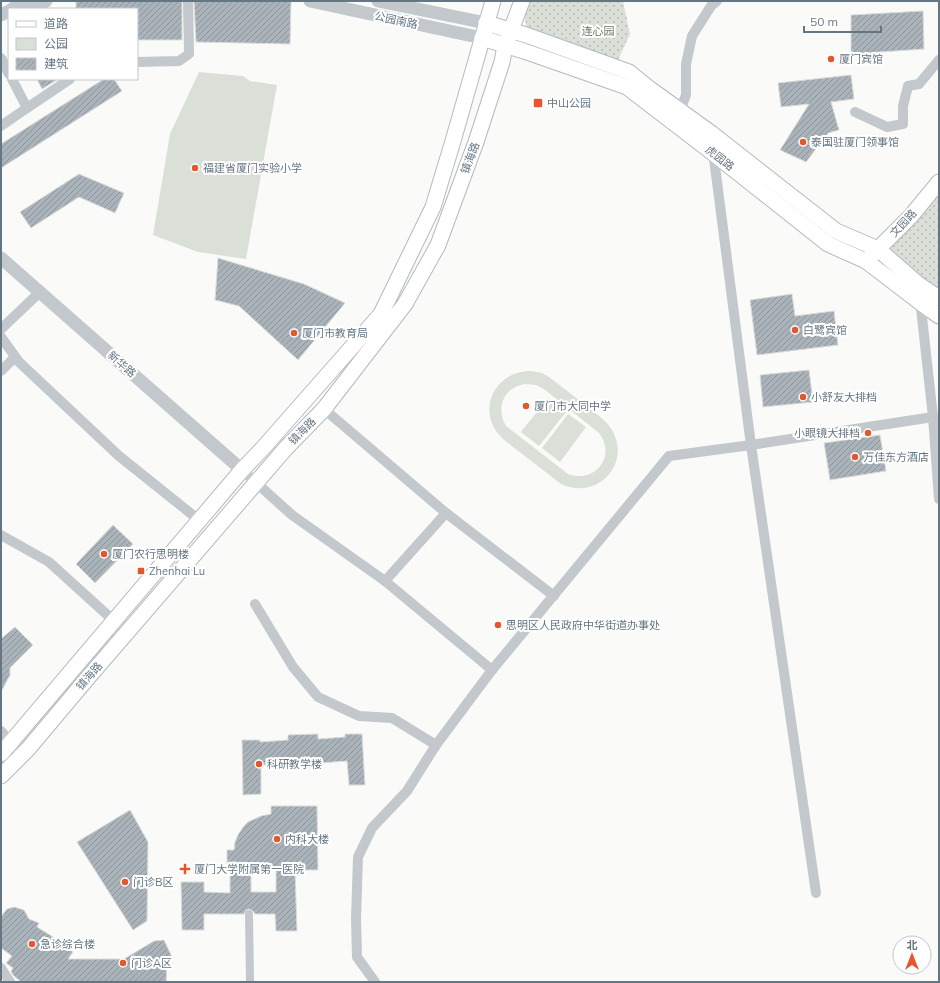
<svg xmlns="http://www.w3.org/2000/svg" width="940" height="983" viewBox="0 0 940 983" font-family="Mulish,'Noto Sans SC',sans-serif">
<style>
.green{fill:url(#green-dots)}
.pitch{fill:#dadfd7;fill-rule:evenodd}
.building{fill:url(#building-hatch);stroke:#dcdcda;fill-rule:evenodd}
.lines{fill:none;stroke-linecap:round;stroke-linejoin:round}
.secondary-casing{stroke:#b3babf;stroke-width:17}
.pedestrian{stroke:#c3c8cc;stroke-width:8}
.minor{stroke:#c3c8cc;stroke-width:10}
.tertiary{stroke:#c3c8cc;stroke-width:13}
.secondary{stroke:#fff;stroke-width:15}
.poi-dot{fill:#e4572e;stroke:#fff;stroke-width:1.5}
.labels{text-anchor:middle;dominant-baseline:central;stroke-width:4;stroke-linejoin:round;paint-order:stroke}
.street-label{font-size:11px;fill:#657683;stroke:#fff}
.park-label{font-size:11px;fill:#687a64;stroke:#fff}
.poi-label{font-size:11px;fill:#657683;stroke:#fff;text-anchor:start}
</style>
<defs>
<pattern id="green-dots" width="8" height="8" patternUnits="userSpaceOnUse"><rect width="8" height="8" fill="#dadfd7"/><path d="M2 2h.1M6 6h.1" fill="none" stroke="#b4b9b4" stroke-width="1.8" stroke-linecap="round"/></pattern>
<pattern id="building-hatch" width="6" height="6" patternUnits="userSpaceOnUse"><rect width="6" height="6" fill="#aab3b9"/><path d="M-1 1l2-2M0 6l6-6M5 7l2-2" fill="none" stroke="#8e969c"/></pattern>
</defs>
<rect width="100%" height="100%" fill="#fafaf8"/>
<g class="green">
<path d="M520 1H623L630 34 614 69 530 39Z"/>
<path d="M939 193V290L882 254Z"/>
</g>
<g class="pitch">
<path d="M199 72 243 76 250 81 277 85 246 259 198 252 153 235 170 134Z"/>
<path d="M531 371 542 373 549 377C562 387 575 397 588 407 596 414 607 421 612 430 632 465 596 501 561 484L503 439C475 413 493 371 531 371ZM525 384 536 385 544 389 599 433C617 456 595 484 568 474L506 426C495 408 504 387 525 384Z"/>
<path d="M548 398 566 412 539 446 521 432Z"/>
<path d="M568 414 586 427 560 462 542 448Z"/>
</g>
<g class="building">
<path d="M76 1H182V40H137V9H76Z"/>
<path d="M194 1H291L290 44 196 42Z"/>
<path d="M923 11 924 49 851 54V15Z"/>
<path d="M851 75 854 99 831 102 839 130 828 133 806 162 780 150 809 104 781 107 778 83Z"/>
<path d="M37 79H58L42 89Z"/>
<path d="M104 79H114L122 91 1 168V144Z"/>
<path d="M79 174 124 193 115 213 79 197 31 228 20 212Z"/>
<path d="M218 258 304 284 345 303 298 360 239 306 215 300Z"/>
<path d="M792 294 795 316 834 311 838 345 757 355 750 300Z"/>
<path d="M809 370 813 402 763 407 760 375Z"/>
<path d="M880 435 886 471 830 480 824 443Z"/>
<path d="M113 525 133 544 95 583 76 564Z"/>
<path d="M15 627 33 645 10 668V675L1 692V639Z"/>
<path d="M318 734V739L345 737V734H362L365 785H349L347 761 320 763V767L290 769 291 764 261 765V794L243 795 242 740H260V742L288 740V735Z"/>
<path d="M271 806H317L318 870H295L297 931H276L275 914H255L253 911 249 909 246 910 244 914H204V930H182L181 882H204V892L230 893V870H227V850H234L235 842 238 835 243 827 248 822 261 816 271 814ZM251 870H276V892H251Z"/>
<path d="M130 810 148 842 147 921 133 930 77 842Z"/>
<path d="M14 907 24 910 29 919 39 923 37 927 58 940 73 952 68 959H124L154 941 164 940 172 957 167 966 166 982H21L13 975 11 971 13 968 6 963 12 956 1 948V917L7 909Z"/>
</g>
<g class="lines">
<g class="secondary-casing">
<g id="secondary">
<path d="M486 23 526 35 629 72 650 89 711 133 836 231 878 249 918 284 939 298"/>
<path d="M482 38 524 51 627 87 713 153 828 244 866 261 921 303 939 316"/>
<path d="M871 256 911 216 939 182"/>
<path d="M1 754 242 470 263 448 381 314 433 207 453 141 493 1"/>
<path d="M1 776 28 749 86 680 286 448 324 409 405 304 438 245 476 142 502 62 505 46 522 1"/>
</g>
</g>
<path class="pedestrian" d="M249 914 250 982"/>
<g class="minor">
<path d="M1 58 9 74"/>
<path d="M137 62 179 61 189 54 188 1"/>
<path d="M27 108 70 79"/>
<path d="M680 111 686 95V64L692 36 711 6 717 1"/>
<path d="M855 112 887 127 903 124V106L908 86 919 84 939 60"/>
<path d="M1 126 27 108 12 79"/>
<path d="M713 151 751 445 933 417 920 299"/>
<path d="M1 329 40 292"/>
<path d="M1 337 19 362 119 456 199 520"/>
<path d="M1 371 15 357"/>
<path d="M933 417 939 499"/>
<path d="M242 470 292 515 385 581 446 513 324 409"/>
<path d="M446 513 554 596"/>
<path d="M1 535 49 562 114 621"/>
<path d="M385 581 492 670 436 745"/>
<path d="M255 604 293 667 318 697 359 716 392 718 436 745 407 791 372 828 358 857 356 919 357 957 375 982"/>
<path d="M492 670 669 456 751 445 816 893"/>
<path d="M1 731 11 743 23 754"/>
<path d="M1 968 10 982"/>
</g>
<g class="tertiary">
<path d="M310 1 482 38"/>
<path d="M378 1 486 23"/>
<path d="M12 9 26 1"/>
<path d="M31 9 46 1"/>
<path d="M1 15 9 11"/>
<path d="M1 258 242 470"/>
</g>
<use href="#secondary" class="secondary"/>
</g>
<g class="poi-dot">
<circle cx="831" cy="59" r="4"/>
<rect x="533" y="98" width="10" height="10" rx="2"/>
<circle cx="803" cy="142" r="4"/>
<circle cx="195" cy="168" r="4"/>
<circle cx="795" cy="330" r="4"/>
<circle cx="294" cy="333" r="4"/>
<circle cx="803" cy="397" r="4"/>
<circle cx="526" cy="406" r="4"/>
<circle cx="868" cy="433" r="4"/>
<circle cx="855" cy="457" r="4"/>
<circle cx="104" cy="554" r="4"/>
<rect x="137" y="567" width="8" height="8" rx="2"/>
<circle cx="498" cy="625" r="4"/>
<circle cx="259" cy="764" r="4"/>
<circle cx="277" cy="839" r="4"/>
<path d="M183 863h4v4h4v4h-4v4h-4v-4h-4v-4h4z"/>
<circle cx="125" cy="882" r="4"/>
<circle cx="32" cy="944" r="4"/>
<circle cx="123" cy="963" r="4"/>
</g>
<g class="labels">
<g class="street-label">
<text transform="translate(396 20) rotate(12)">公园南路</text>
<text transform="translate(470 158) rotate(-70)">镇海路</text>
<text transform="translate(720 158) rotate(38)">虎园路</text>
<text transform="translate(903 223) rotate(-47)">文园路</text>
<text transform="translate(122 364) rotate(41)">新华路</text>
<text transform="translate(302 431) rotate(-45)">镇海路</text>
<text transform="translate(89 676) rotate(-49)">镇海路</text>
</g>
<g class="park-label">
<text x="598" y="31">连心园</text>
</g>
<g class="poi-label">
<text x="839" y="59">厦门宾馆</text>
<text x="547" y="103">中山公园</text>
<text x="811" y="142">泰国驻厦门领事馆</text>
<text x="203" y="168">福建省厦门实验小学</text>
<text x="803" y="330">白鹭宾馆</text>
<text x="302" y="333">厦门市教育局</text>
<text x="811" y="397">小舒友大排档</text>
<text x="534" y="406">厦门市大同中学</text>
<text x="860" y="433" text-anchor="end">小眼镜大排档</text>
<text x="863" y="457">万佳东方酒店</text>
<text x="112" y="554">厦门农行思明楼</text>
<text x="149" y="571">Zhenhai Lu</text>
<text x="506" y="625">思明区人民政府中华街道办事处</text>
<text x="267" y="764">科研教学楼</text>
<text x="285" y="839">内科大楼</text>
<text x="194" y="869">厦门大学附属第一医院</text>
<text x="133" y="882">门诊B区</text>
<text x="40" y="944">急诊综合楼</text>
<text x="131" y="963">门诊A区</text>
</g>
</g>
<rect width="940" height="983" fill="none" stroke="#657683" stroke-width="4"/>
<rect x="8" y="8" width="130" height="72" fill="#ffffff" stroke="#c1c8cd"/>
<rect x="16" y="21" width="20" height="6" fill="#ffffff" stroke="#c1c8cd"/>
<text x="44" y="28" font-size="12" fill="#657683">道路</text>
<rect x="16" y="38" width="20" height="12" fill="#dadfd7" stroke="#c1c8cd"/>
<text x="44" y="48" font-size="12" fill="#657683">公园</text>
<rect x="16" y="58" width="20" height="12" fill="url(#building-hatch)" stroke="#c1c8cd"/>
<text x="44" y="68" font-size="12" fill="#657683">建筑</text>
<g transform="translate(912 955)"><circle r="19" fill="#ffffff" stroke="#c1c8cd"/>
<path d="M0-3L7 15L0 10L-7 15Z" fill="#e4572e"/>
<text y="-6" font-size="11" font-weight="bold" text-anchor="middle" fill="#657683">北</text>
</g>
<path d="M804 26v6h77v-6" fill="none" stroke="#657683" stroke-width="2"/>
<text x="810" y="26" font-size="12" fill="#657683" stroke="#ffffff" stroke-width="3" paint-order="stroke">50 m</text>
</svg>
